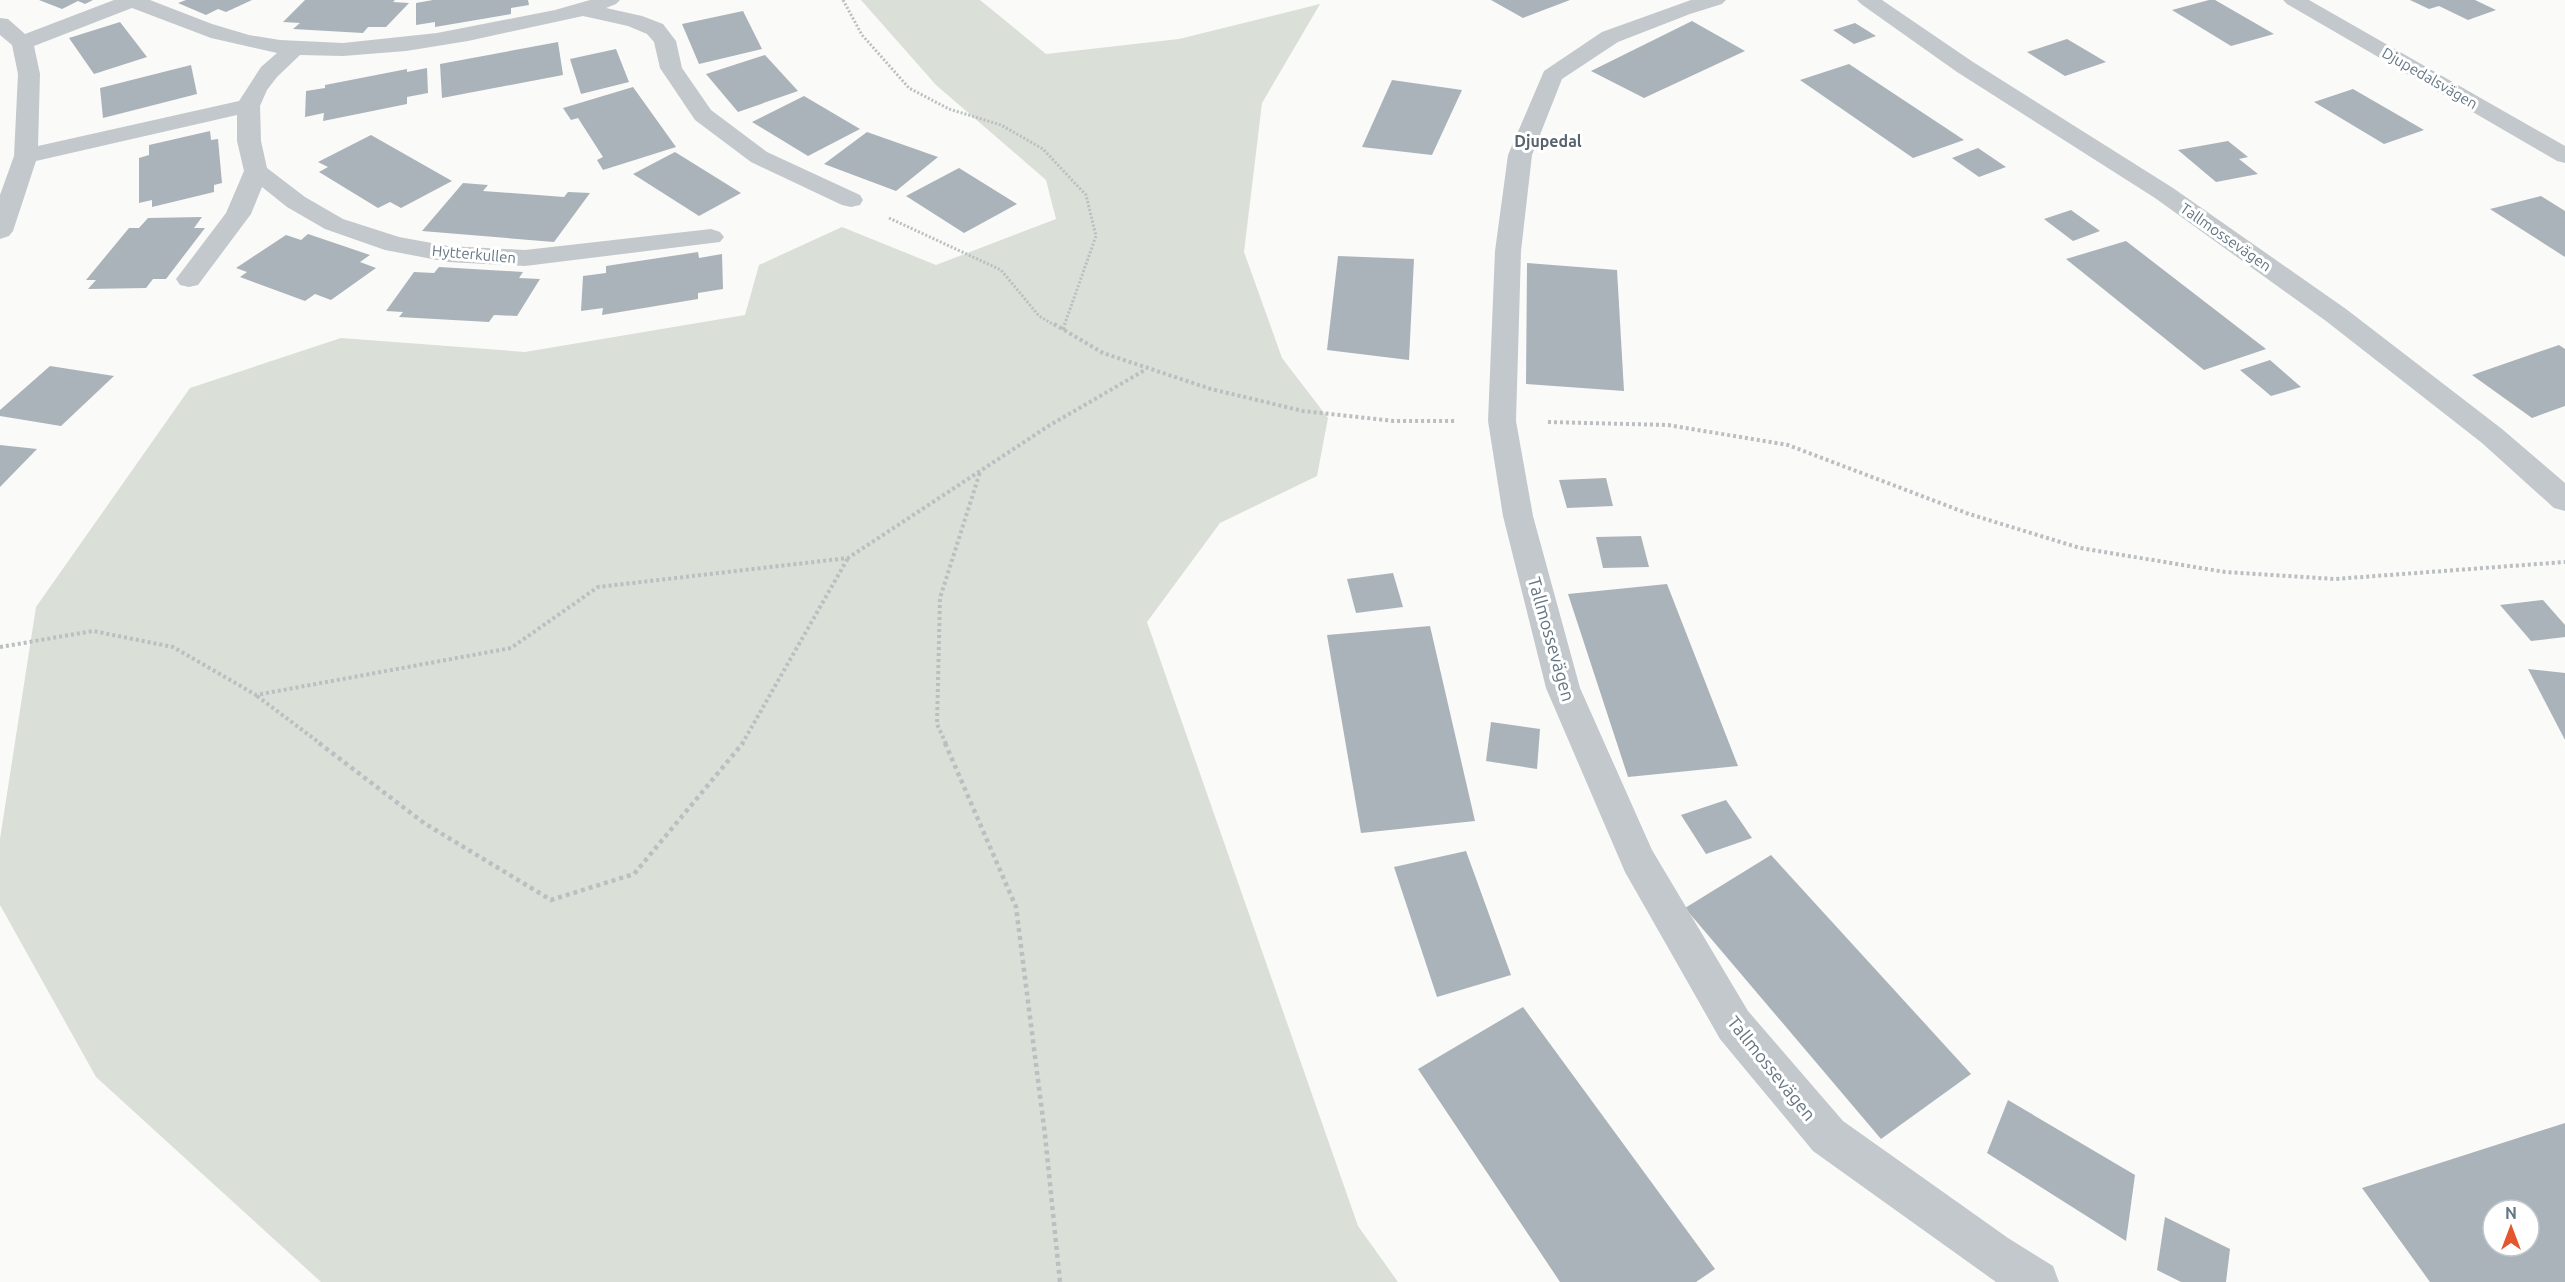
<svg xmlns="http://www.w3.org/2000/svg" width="2565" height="1282" viewBox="0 0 2565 1282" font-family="Ubuntu,sans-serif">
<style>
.green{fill:#dadfd7}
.building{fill:#aab3b9;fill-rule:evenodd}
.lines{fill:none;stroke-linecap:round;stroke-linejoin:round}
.path-far2{stroke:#bbbfc2;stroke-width:3;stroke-dasharray:2 2;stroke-linecap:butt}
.path-far1{stroke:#bbbfc2;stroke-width:4;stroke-dasharray:3 3;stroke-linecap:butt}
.path{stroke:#bbbfc2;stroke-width:4.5;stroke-dasharray:4 4;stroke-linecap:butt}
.minor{fill:#c3c8cc;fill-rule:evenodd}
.labels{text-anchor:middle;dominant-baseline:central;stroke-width:6;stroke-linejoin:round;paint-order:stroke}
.far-street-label{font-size:15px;fill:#657683;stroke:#fff}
.far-neighbourhood-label{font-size:16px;font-weight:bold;fill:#57646e;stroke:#fff}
.street-label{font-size:18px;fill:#657683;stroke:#fff}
</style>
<rect width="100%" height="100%" fill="#fafaf8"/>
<path class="green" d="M861 0H980L1046 54 1179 39 1320 4 1262 103 1244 252 1282 358 1328 418 1317 476 1220 523 1147 622 1358 1226 1398 1282H321L96 1077 0 905V839L36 607 190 388 341 338 525 352 745 315 759 265 842 227 936 265 1056 219 1046 180 936 85Z"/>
<g class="building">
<path d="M39 0H93L85 4 78 1 62 9Z"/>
<path d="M186 0H252L226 12 218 9 206 15 178 3Z"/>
<path d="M305 0H395L393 2 409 3 386 27H368L363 33 293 29 300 23 283 22Z"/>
<path d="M433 0H528L529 5 511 8V14L435 27V22L416 25V3Z"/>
<path d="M1491 0H1570L1523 18Z"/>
<path d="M2209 0H2215L2274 34 2231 46 2172 10Z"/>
<path d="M2410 0H2475L2496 10 2468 20 2439 6 2429 9Z"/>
<path d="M743 11 762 49 699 64 682 24Z"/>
<path d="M1692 21 1745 51 1644 98 1591 71Z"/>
<path d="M120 22 147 57 94 74 69 38Z"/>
<path d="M1855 23 1876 36 1854 44 1833 30Z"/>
<path d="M2067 39 2106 62 2065 76 2027 52Z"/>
<path d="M558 42 563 75 442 98 440 64Z"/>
<path d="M616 49 629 82 581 94 570 59Z"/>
<path d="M765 55 798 91 738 112 706 74Z"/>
<path d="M1849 64 1964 140 1913 158 1800 80Z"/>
<path d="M191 65 197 94 103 118 100 88Z"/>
<path d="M427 68 428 93 407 97V104L323 121 324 113 305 117 306 91 325 88V85L407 69V72Z"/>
<path d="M1392 80 1462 90 1432 155 1362 147Z"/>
<path d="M633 87 676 147 603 170 597 160 603 157 578 118 571 120 563 108Z"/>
<path d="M2353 89 2424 130 2384 144 2314 102Z"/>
<path d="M804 96 860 129 808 156 752 122Z"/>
<path d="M210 131 211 140 218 139 222 183 214 185V192L152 207V200L139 203V158L149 155V145Z"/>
<path d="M867 132 938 157 896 191 824 164Z"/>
<path d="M371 135 452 181 401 208 390 202 378 208 319 172 328 167 318 162Z"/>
<path d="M2228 141 2248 157 2239 159 2258 174 2216 182 2178 150Z"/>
<path d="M1978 148 2006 167 1979 177 1952 158Z"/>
<path d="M675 152 741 193 699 216 633 174Z"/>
<path d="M959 168 1017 204 964 233 906 196Z"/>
<path d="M463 183 488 185 483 191 564 197 568 192 590 193 554 242 422 231Z"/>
<path d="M2541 196 2565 211V257L2490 209Z"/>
<path d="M2071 210 2100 231 2073 241 2044 219Z"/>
<path d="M202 217 194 228H205L166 279H153L146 288 88 289 96 280H86L129 228H139L148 218Z"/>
<path d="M308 234 370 255 360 262 376 268 331 300 315 294 305 301 240 277 247 272 236 268 286 235 301 240Z"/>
<path d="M2126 241 2266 349 2204 370 2066 259Z"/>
<path d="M698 252 699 258 722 254 723 289 698 293V299L602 315 603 308 581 311 583 276 606 273V266Z"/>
<path d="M1338 256 1414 259 1409 360 1327 350Z"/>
<path d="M1527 263 1617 270 1624 391 1526 384Z"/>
<path d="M439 267 523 272 519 278 540 279 517 316 494 315 489 322 399 317 403 312 386 311 414 272 434 273Z"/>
<path d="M2559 345 2565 349V406L2532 418 2472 375Z"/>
<path d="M2270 360 2301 387 2271 396 2240 370Z"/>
<path d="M50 366 114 376 61 426 0 416V410Z"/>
<path d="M0 445 37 449 0 487Z"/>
<path d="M1606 478 1613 506 1567 508 1559 480Z"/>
<path d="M1641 536 1649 567 1603 568 1596 537Z"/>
<path d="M1393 573 1403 607 1356 613 1347 579Z"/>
<path d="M1667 584 1738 766 1628 777 1568 594Z"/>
<path d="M2543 600 2565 625V637L2531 641 2500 605Z"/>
<path d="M1430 626 1475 821 1361 833 1327 635Z"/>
<path d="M2528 669 2565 673V740Z"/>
<path d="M1491 722 1540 729 1537 769 1486 761Z"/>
<path d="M1726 800 1752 838 1706 854 1681 815Z"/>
<path d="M1466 851 1511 975 1437 997 1394 867Z"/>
<path d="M1771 855 1971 1074 1881 1139 1685 908Z"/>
<path d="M1523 1007 1715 1269 1696 1282H1560L1418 1069Z"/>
<path d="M2008 1100 2135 1175 2126 1241 1987 1153Z"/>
<path d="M2565 1123V1282H2430L2362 1188ZM2493 1210H2529V1246H2493Z"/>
<path d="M2165 1217 2230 1249 2226 1282H2181L2157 1270Z"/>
</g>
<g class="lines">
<g class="path-far2">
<path d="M843 0 862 35 909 88 949 109 1001 125 1043 149 1086 195 1096 236 1064 326"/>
<path d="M889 218 1001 270 1039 316 1056 326"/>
</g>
<g class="path-far1">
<path d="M1054 324 1103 353 1211 389 1303 411 1394 421H1457"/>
<path d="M1063 330 1065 324"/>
<path d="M1548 422 1668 425 1788 445 1969 514 2080 548 2225 572 2335 579 2565 562"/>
<path d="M0 647 93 631 173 647 256 695 511 648 598 587 848 558 1050 425 1145 370"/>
<path d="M257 696 321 744"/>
<path d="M742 744 848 558"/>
<path d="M946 744 937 724 940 598 980 472"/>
</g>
<g class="path">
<path d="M319 743 424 823 551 900 634 874 743 743"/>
<path d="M945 743 1016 907 1045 1135 1060 1282"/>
</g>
<g class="minor">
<path d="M114 0H150L212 24 249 35 280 40 343 43 437 33 555 10 590 0H620L616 4 606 8 642 16 663 24 676 41 682 68 711 110 767 152 860 195 863 200 860 205 851 207 842 205 751 162 695 120 660 68 654 42 647 34 628 26 583 16 468 41 406 51 343 56 300 55 277 77 267 90 260 106 261 141 267 168 305 197 343 219 399 237 448 246 525 250 711 229 720 232 724 237 720 242 525 266 448 262 385 250 325 229 287 207 262 187 251 214 198 285 189 287 180 285 176 279 226 213 244 171 237 141V115L36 161 13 231 9 236 0 239V195L14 156 18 74 12 45 0 35V18L8 19 25 34ZM132 8 211 38 277 53 261 67 239 101 38 146 40 74 34 46Z"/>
<path d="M1691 0H1726L1722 4 1690 14 1618 42 1562 79 1532 155 1521 251 1516 421 1533 516 1580 688 1652 850 1748 1011 1843 1121 2008 1238 2053 1266 2059 1282H1996L1813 1151 1720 1039 1625 872 1546 688 1503 516 1488 421 1495 251 1508 155 1544 71 1602 32Z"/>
<path d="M1857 0H1882L1973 62 2173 188 2346 309 2502 429 2565 483V511L2554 508 2482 443 2326 321 2155 198 1957 72 1861 4Z"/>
<path d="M2283 0H2309L2565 146V163L2557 161 2287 4Z"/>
</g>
</g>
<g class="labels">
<g class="far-street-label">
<text transform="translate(2430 78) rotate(30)">Djupedalsvägen</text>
<text transform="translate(2226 237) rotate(35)">Tallmossevägen</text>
<text transform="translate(474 254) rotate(5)">Hytterkullen</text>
</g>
<g class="far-neighbourhood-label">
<text x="1548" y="141">Djupedal</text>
</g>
<g class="street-label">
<text transform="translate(1552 639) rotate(74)">Tallmossevägen</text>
<text transform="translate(1772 1068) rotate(51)">Tallmossevägen</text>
</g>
</g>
<g transform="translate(2511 1228)"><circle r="28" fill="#ffffff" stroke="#c1c8cd" stroke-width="1.5"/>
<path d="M0-4.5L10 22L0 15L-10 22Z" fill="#e4572e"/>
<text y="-9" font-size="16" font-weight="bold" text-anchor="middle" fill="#657683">N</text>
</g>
</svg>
